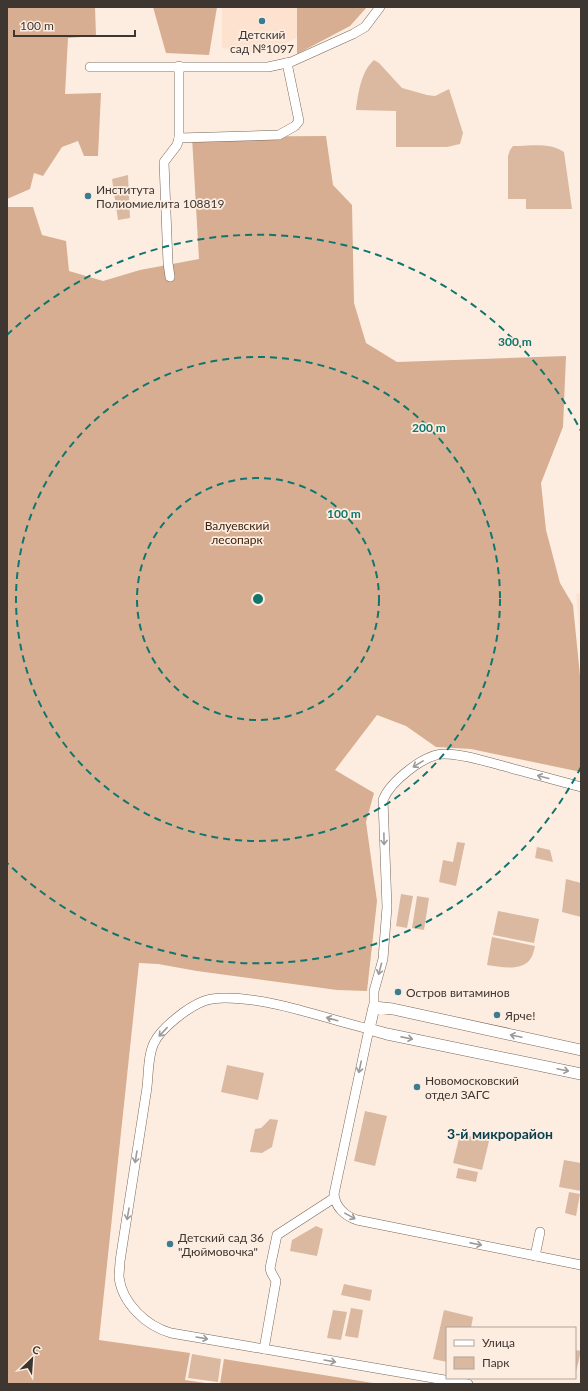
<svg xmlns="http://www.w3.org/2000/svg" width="588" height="1391" viewBox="0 0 588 1391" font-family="Lato,sans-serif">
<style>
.built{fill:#fde2cf}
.green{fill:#dbb9a1}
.forest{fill:#d7ae91}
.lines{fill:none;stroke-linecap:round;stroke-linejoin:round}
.minor-casing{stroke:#776659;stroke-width:10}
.tertiary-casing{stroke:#776659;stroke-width:12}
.minor{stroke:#fff;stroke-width:9}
.tertiary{stroke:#fff;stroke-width:11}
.oneway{stroke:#9e9a98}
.ring{fill:none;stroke:#0f766e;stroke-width:2;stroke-dasharray:7 5}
.poi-dot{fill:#3c7b90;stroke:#fdede1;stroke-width:1.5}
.labels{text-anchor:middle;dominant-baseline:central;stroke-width:3.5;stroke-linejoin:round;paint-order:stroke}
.poi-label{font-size:12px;fill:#3e3631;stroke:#fdede1;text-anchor:start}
.park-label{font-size:12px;fill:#3d210a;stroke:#fdede1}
.quarter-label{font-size:14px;font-weight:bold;fill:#084050;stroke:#fdede1}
.centre{fill:#0f766e;stroke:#fdede1;stroke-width:2}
.ring-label{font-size:12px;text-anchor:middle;font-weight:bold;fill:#0f766e;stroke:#fdede1;stroke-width:3.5;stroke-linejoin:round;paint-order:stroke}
</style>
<rect width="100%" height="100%" fill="#fdede1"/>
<g class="built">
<path d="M222 7H301L304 35 263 53 222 48Z"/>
<path d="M581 593V647L576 594Z"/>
</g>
<g class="green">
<path d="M374 60 379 63 402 88 427 95 435 96 449 89 463 133 460 144 447 147H396V111L356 110C358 94 361 71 374 60Z"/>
<path d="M513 146C530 146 550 142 564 152L572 209H526V199H508V156L510 150Z"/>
<path d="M128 175 130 218 118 220 112 179Z"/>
<path d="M457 842 465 843 456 886 439 882 443 860 453 862Z"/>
<path d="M537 847 550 850 553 862 535 858Z"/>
<path d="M566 879 581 883V917L562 912Z"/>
<path d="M401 894 413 896 407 928 396 926Z"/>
<path d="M417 896 429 898 424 930 412 928Z"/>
<path d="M498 911 539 919 534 943 493 935Z"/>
<path d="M492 937 535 946C534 950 533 955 531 958 523 972 500 967 487 965Z"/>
<path d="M227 1065 264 1073 258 1100 221 1092Z"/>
<path d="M365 1111 387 1116 375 1166 354 1161Z"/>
<path d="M270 1119 278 1120 272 1147 262 1153 250 1152 255 1129 261 1128Z"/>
<path d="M460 1134 489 1141 482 1170 453 1163Z"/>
<path d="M564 1160 581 1163V1191L559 1187Z"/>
<path d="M458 1168 478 1172 476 1182 456 1178Z"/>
<path d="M569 1192 580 1194 576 1216 565 1213Z"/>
<path d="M316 1226 323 1229 317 1256 290 1251 292 1240Z"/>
<path d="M344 1284 372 1290 370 1301 341 1295Z"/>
<path d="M351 1308 363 1310 358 1338 345 1336Z"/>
<path d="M333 1310 347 1312 341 1340 327 1338Z"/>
<path d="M444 1310 473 1317 471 1328H447V1362L433 1359Z"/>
<path d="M575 1350 581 1351 575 1376Z"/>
<path d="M192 1354 221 1359 218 1382 188 1378Z"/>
</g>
<g class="forest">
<path d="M7 7H95L96 36 68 38 65 94 101 93 98 156H84L78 141 62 147 43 176 34 173 30 189 7 199Z"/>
<path d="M153 7H217L209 55 166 53Z"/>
<path d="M297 7H367L350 26 297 54Z"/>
<path d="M326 136 333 185 352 205 354 303 366 343 397 362 566 356 563 427 541 483 546 530 560 583 573 605 581 686V772L471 749 436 747 406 726 377 715 335 770 374 793 366 822 377 901 367 991 337 990 197 971 158 964 139 963 99 1340 190 1353 185 1380 212 1384H7V207H33L42 235 66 241 69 271 103 281 140 270 199 259 192 137Z"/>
<path d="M224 1359 379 1384H220Z"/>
</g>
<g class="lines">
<g class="minor-casing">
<g id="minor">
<path d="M90 67H268L291 62 353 34 365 27 380 7"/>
<path d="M179 138 279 135 295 126 299 121 287 63"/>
<path d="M170 277 168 263 164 162 177 145 179 138V66"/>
<path d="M374 1007V991L383 959 387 907 383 800C390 782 424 754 444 754 465 754 487 762 507 767 532 774 557 780 581 787"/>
<path d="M535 1256 540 1232"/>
<path d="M264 1349 276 1281 271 1272 270 1268 277 1235 334 1198"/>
<path d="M468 1384 171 1333C146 1326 122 1303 119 1277 119 1272 120 1266 120 1261 129 1206 137 1150 146 1094 149 1079 147 1057 154 1043 161 1028 188 1007 204 1001 210 999 218 998 225 998 272 998 323 1018 369 1029L334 1194C335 1207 345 1216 357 1220L581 1265"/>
</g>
</g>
<g class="tertiary-casing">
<path id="tertiary" d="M581 1050 393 1009 374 1007 369 1029 387 1034 581 1074"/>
</g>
<use href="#minor" class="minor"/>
<use href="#tertiary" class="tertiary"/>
</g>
<defs><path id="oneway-shaft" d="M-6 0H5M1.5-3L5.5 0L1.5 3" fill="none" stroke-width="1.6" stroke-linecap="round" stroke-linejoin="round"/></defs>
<g class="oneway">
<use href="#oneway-shaft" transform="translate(418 764) rotate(149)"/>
<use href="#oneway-shaft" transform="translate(543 777) rotate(-165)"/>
<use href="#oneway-shaft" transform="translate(384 839) rotate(89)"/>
<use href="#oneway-shaft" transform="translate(380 969) rotate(105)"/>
<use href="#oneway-shaft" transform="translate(332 1019) rotate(-164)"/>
<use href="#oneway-shaft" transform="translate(163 1032) rotate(133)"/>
<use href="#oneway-shaft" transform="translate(516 1036) rotate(-168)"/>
<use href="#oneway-shaft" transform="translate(407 1038) rotate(11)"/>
<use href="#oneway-shaft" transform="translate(360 1067) rotate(102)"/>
<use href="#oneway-shaft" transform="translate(563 1070) rotate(12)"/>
<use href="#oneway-shaft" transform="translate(136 1157) rotate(99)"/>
<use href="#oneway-shaft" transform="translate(128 1214) rotate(100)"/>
<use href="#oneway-shaft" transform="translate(350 1216) rotate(29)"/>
<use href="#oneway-shaft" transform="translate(476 1244) rotate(11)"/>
<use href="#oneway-shaft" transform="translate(202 1338) rotate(10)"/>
<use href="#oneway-shaft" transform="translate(330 1361) rotate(10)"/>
</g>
<g class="ring">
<circle cx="258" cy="599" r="121"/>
<circle cx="258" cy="599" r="242"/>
<path d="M581 767A364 364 0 0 1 7 863M7 335A364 364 0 0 1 581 431"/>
</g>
<g class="poi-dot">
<circle cx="262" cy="21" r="4"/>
<circle cx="88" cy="196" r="4"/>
<circle cx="398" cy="992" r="4"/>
<circle cx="497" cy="1015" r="4"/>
<circle cx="417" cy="1087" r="4"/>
<circle cx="170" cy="1244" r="4"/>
</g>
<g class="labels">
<g class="poi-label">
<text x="262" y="34" text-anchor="middle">Детский<tspan x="262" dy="14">сад №1097</tspan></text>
<text x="96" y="189">Института<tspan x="96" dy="14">Полиомиелита 108819</tspan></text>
<text x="406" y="992">Остров витаминов</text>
<text x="505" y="1015">Ярче!</text>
<text x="425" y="1080">Новомосковский<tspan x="425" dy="14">отдел ЗАГС</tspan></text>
<text x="178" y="1237">Детский сад 36<tspan x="178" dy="14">"Дюймовочка"</tspan></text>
</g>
<g class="park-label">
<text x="237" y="525">Валуевский<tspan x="237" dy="14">лесопарк</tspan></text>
</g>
<g class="quarter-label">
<text x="500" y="1133">3-й микрорайон</text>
</g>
</g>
<circle cx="258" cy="599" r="6" class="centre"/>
<g class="ring-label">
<text x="515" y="346">300 m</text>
<text x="429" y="432">200 m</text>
<text x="344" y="518">100 m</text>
</g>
<rect width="588" height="1391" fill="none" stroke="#3e3631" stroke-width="16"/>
<rect x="446" y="1327" width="130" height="52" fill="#fdede1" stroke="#b1a49b"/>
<rect x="454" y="1340" width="20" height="6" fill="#ffffff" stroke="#b1a49b"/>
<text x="482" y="1347" font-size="12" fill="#3e3631">Улица</text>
<rect x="454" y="1357" width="20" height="12" fill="#dbb9a1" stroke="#b1a49b"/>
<text x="482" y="1367" font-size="12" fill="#3e3631">Парк</text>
<g transform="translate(32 1359) rotate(25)" stroke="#fdede1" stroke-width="3" paint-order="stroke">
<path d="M0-3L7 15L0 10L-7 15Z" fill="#3e3631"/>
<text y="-6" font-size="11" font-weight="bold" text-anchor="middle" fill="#3e3631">С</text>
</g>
<path d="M14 30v6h121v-6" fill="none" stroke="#3e3631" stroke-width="2"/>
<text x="20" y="30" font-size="12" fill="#3e3631" stroke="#fdede1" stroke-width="3" paint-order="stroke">100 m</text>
</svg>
